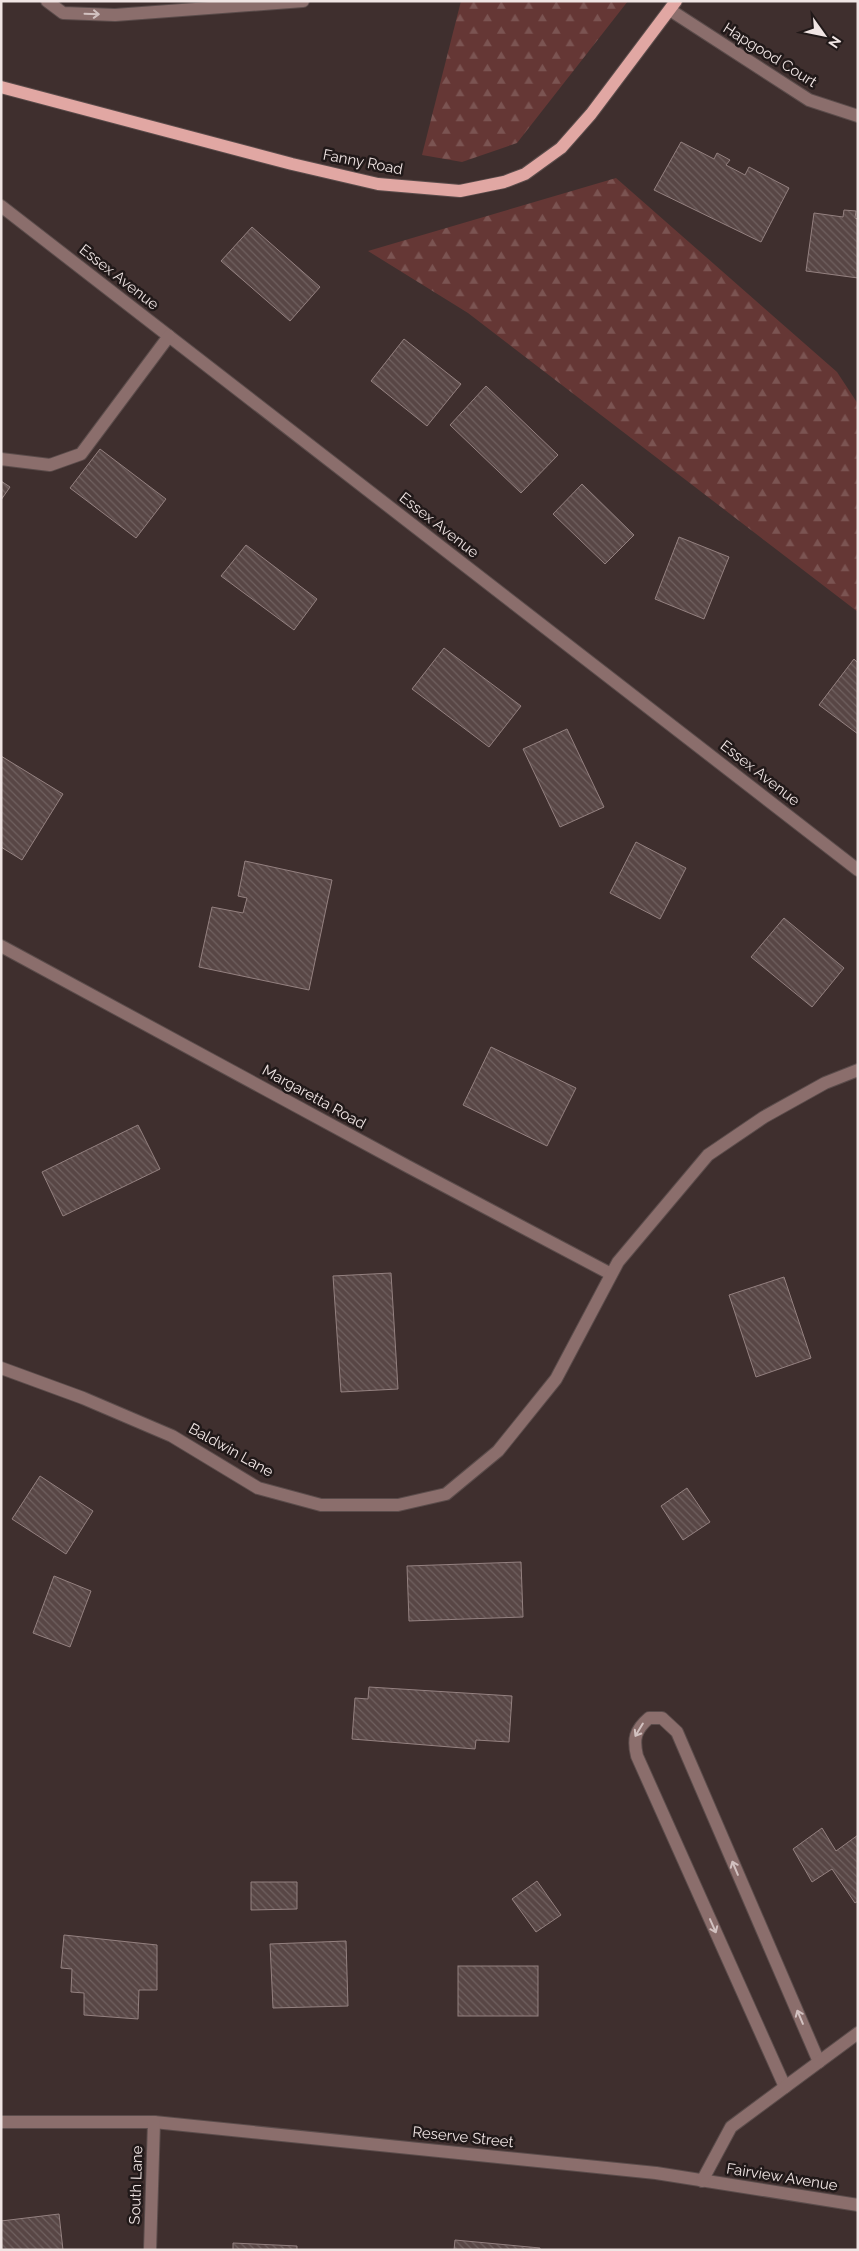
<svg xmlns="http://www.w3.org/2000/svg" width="859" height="2251" viewBox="0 0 859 2251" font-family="Raleway,sans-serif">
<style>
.forest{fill:url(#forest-firs)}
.building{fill:url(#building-back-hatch);stroke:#948180}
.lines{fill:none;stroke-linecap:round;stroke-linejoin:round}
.minor-casing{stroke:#5b4c4b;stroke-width:14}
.major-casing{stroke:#5b4c4b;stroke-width:14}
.minor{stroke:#8b6e6c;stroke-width:12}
.major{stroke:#e1a7a3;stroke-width:12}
.oneway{stroke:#d2c1c0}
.labels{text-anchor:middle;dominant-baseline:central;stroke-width:5;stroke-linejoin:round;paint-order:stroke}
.street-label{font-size:15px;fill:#f0e5e4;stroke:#211919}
</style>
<defs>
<pattern id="forest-firs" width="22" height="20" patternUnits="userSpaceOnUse" patternTransform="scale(1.25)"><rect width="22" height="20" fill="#653735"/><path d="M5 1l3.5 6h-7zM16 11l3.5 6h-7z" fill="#7b5452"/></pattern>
<pattern id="building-back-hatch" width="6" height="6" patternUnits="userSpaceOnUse" patternTransform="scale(1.25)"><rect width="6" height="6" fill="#584645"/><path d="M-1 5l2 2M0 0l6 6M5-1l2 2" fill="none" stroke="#706160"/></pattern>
</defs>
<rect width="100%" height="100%" fill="#3f2f2e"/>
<g class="forest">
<path d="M461 1H628L517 143 462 162 422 155Z"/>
<path d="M616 178 837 372 858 404V612L468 313 368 251Z"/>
</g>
<g class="building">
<path d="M681 142 714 159 717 153 730 160 726 165 745 175 749 167 789 188 761 242 654 190Z"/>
<path d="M844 210 856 211 855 218 858 219V278L806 271 814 213 843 217Z"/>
<path d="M252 227 320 287 290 321 221 261Z"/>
<path d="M404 339 461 384 427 426 371 381Z"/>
<path d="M486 386 558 455 521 493 450 425Z"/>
<path d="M100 449 166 499 136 538 70 488Z"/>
<path d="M1 481 10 487 1 500Z"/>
<path d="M582 484 634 535 605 564 553 514Z"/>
<path d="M679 537 729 557 704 619 655 599Z"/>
<path d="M246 545 317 599 294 630 221 576Z"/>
<path d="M444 648 521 706 489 747 412 689Z"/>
<path d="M854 659 858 663V734L819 705Z"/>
<path d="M567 729 604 807 560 827 523 749Z"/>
<path d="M1 756 63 794 22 860 1 847Z"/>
<path d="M636 842 686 868 660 919 610 893Z"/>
<path d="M245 861 332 880 309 990 199 967 212 907 243 913 247 898 238 896Z"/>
<path d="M784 918 844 968 812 1007 751 957Z"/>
<path d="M491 1047 576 1088 547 1146 463 1105Z"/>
<path d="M138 1125 160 1169 63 1216 42 1172Z"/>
<path d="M391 1273 398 1389 341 1392 333 1276Z"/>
<path d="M784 1277 811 1358 756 1377 729 1295Z"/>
<path d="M40 1476 93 1511 66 1554 12 1519Z"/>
<path d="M687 1488 710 1522 683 1540 661 1506Z"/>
<path d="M521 1562 523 1617 409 1621 407 1566Z"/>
<path d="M54 1576 91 1591 70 1647 33 1633Z"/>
<path d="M369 1687 512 1696 509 1742 476 1740 475 1749 352 1739 355 1698 368 1699Z"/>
<path d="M822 1828 836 1851 858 1835V1901L855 1903 832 1869 812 1882 793 1849Z"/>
<path d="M537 1881 561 1915 536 1932 512 1899Z"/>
<path d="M251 1882H297V1909L251 1910Z"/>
<path d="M64 1935 157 1945V1990H139L138 2019 84 2015V1993L71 1992 72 1969 61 1968Z"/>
<path d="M346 1941 348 2006 273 2008 270 1944Z"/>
<rect x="458" y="1966" width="80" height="50"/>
<path d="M59 2214 63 2250H2L1 2221Z"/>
<path d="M455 2240 540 2248V2250H454Z"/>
<path d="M233 2243 297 2246V2250H233Z"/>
</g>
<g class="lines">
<g class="minor-casing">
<g id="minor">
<path d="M47 1 63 13 115 15 303 1"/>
<path d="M670 10 809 100 858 116"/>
<path d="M1 206 858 870"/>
<path d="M1 459 50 465 81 454 169 336"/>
<path d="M1 946 407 1166 611 1274"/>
<path d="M1 1368 83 1398 172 1436 258 1488 321 1505H398L446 1494 498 1451 556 1379 618 1262 708 1155 764 1117 825 1083 858 1070"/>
<path d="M785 2087 637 1756C633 1739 635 1730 649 1718H662L677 1732 819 2062"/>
<path d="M1 2122H154L656 2173 858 2205"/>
<path d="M702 2181 731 2127 858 2033"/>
<path d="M150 2250 154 2122"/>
</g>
</g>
<g class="major-casing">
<path id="major" d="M1 87 292 164 378 184 460 191 504 182 525 174 561 148 591 114 676 1"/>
</g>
<use href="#minor" class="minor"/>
<use href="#major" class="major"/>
</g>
<defs><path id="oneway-shaft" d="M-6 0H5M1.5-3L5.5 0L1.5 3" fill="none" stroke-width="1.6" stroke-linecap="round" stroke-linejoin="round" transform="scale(1.25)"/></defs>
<g class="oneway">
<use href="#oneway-shaft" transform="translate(92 14) rotate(2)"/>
<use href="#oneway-shaft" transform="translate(639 1730) rotate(121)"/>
<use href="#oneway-shaft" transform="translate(735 1868) rotate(-113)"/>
<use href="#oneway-shaft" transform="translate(713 1926) rotate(66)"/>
<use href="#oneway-shaft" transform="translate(800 2017) rotate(-113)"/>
</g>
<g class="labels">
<g class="street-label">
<text transform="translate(770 55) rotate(32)">Hapgood Court</text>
<text transform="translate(363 162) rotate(11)">Fanny Road</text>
<text transform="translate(119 277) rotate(38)">Essex Avenue</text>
<text transform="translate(439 525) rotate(38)">Essex Avenue</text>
<text transform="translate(760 773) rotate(38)">Essex Avenue</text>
<text transform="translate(314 1097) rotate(29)">Margaretta Road</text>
<text transform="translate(231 1450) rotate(29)">Baldwin Lane</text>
<text transform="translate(463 2137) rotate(6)">Reserve Street</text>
<text transform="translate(782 2177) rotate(9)">Fairview Avenue</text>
<text transform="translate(136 2185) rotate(-88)">South Lane</text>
</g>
</g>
<rect width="859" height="2251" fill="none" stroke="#f0e5e4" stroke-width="5"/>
<g transform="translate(824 35) rotate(123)" stroke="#211919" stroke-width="4" paint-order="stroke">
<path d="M0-4L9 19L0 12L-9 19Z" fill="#f0e5e4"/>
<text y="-8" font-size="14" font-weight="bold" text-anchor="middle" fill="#f0e5e4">N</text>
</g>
</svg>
